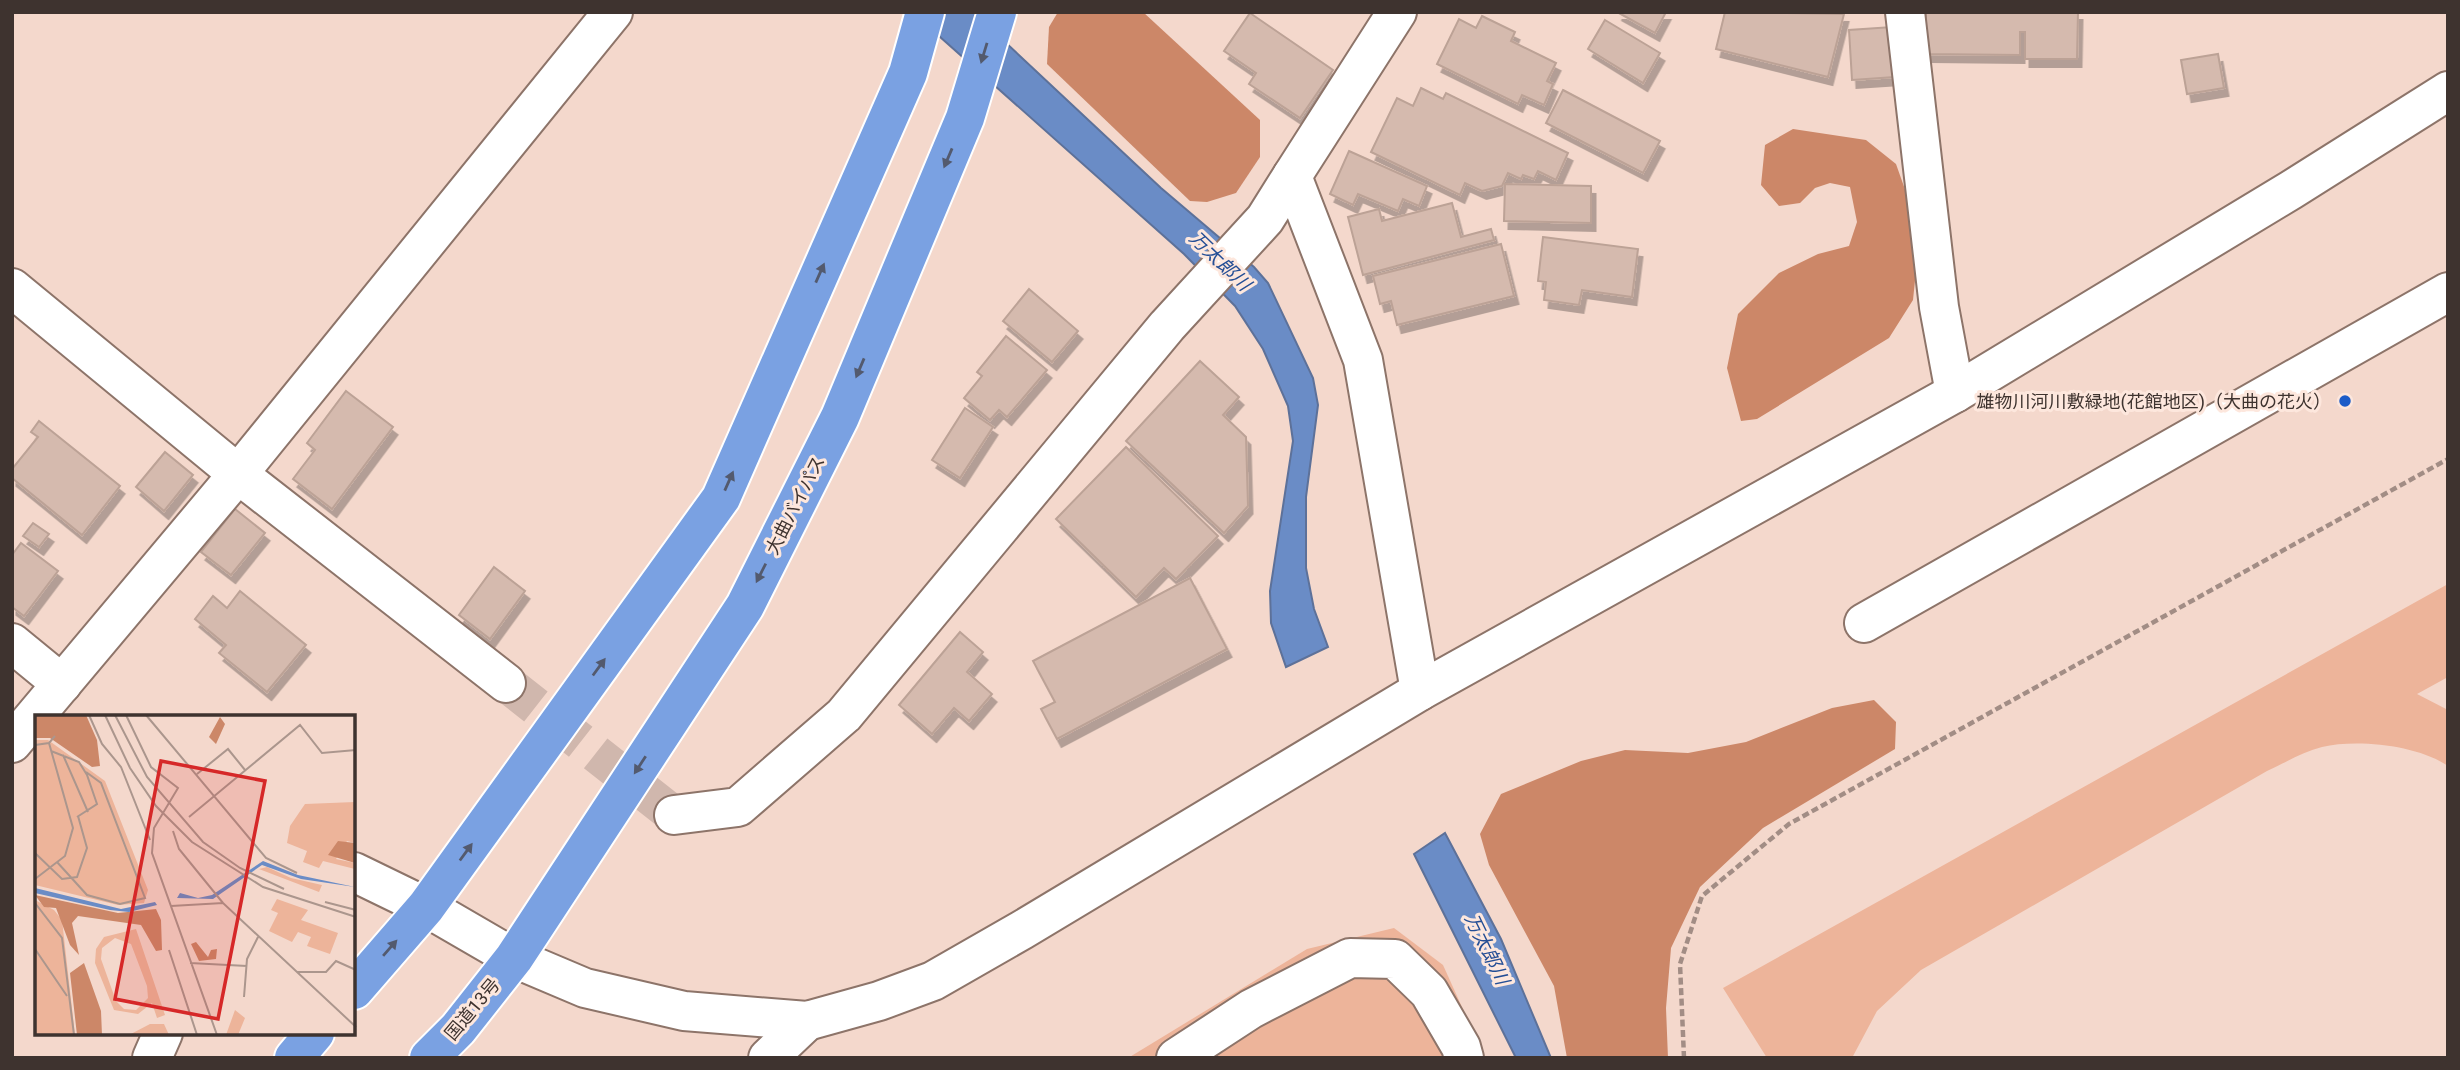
<svg xmlns="http://www.w3.org/2000/svg" width="2460" height="1070" viewBox="0 0 2460 1070" font-family="Roboto,'Noto Sans JP',sans-serif">
<style>
.green{fill:#edb49a}
.forest{fill:#cc8768}
.water{fill:#6a8cc6;stroke:#5d7199;stroke-width:2}
.building{fill:#d5baae;stroke:#bca296;stroke-width:2;filter:url(#shadow)}
.lines{fill:none;stroke-linecap:round;stroke-linejoin:round}
.minor-tunnel{stroke:#d0b7ad;stroke-width:38;stroke-dasharray:38 19;stroke-linecap:butt}
.minor-casing{stroke:#8d7469;stroke-width:42}
.highway-casing{stroke:#fff;stroke-width:42}
.path{stroke:#a28d85;stroke-width:4.5;stroke-dasharray:7 3.5;stroke-linecap:butt}
.minor{stroke:#fff;stroke-width:38}
.highway{stroke:#7aa1e2;stroke-width:38}
.oneway{fill:#535a6e}
.poi-dot{fill:#1c5cc8;stroke:#fde7dd;stroke-width:2.5}
.labels{text-anchor:middle;dominant-baseline:central;stroke-width:6;stroke-linejoin:round;paint-order:stroke}
.poi-label{font-size:18px;fill:#3e332f;stroke:#fde7dd;text-anchor:end}
.street-label{font-size:18px;fill:#3e332f;stroke:#fde7dd}
.water-label{font-size:19px;font-style:italic;fill:#244e95;stroke:#fde7dd}
.inset-road{fill:none;stroke:#ab968d;stroke-width:2}
.view{fill:#d62828;fill-opacity:0.15;stroke:#d62828;stroke-width:3.5}
.inset-edge{fill:none;stroke:#3e332f;stroke-width:3.5}
</style>
<defs>
<filter id="shadow"><feDropShadow dx="4.5" dy="8" stdDeviation="0" flood-color="#0004"/></filter>
</defs>
<rect width="100%" height="100%" fill="#f4d8cc"/>
<g class="green">
<path d="M2448 584V677L2417 694 2448 710V766C2417 745 2357 739 2322 747 2303 752 2284 763 2267 771L1921 970 1877 1011 1852 1058H1767L1723 988Z"/>
<path d="M1394 928 1443 965 1485 1058H1128L1307 949Z"/>
</g>
<g class="forest">
<path d="M1058 12H1143L1260 120V157L1236 193 1207 202 1190 201 1047 64 1049 27Z"/>
<path d="M1793 129 1866 140 1896 164 1920 232 1913 300 1889 338 1757 419 1741 421 1727 368 1738 314 1779 273 1818 254 1849 246 1857 222 1850 187 1830 183 1815 188 1800 203 1779 206 1761 185 1765 145Z"/>
<path d="M1874 700 1896 722 1895 749 1763 828 1700 887 1671 948 1666 1008 1668 1058H1567L1554 986 1489 865 1480 834 1501 794 1581 761 1625 750 1688 753 1746 742 1832 708Z"/>
</g>
<g class="water">
<path d="M912 12H973L1161 188 1254 267 1268 283 1313 378 1318 405 1306 497V568L1314 609 1328 647 1286 667 1271 623 1270 591 1293 441 1288 406 1263 349 1235 306 1184 254Z"/>
<path d="M1445 833 1501 939 1551 1058H1516L1414 854Z"/>
</g>
<g class="building">
<path d="M1617 12H1666L1655 33Z"/>
<path d="M1725 12 1844 14 1828 77 1716 49Z"/>
<path d="M1926 12H2078L2077 59H2025V32H2020V55L1926 54Z"/>
<path d="M1250 13 1333 70 1300 118 1249 84 1256 73 1224 51Z"/>
<path d="M1482 16 1515 32 1511 41 1556 63 1547 81 1553 84 1544 105 1522 95 1518 104 1437 64 1459 19 1476 28Z"/>
<path d="M1605 20 1660 53 1643 83 1588 49Z"/>
<path d="M1892 27 1895 77 1852 80 1849 30Z"/>
<path d="M2218 54 2224 88 2187 94 2181 60Z"/>
<path d="M1421 88 1443 99 1446 93 1568 153 1556 180 1538 171 1534 179 1523 175 1521 179 1508 173 1502 186 1482 191 1465 183 1460 195 1371 152 1397 98 1413 106Z"/>
<path d="M1563 90 1660 141 1643 173 1546 123Z"/>
<path d="M1349 151 1427 186 1419 206 1403 199 1398 211 1358 194 1353 205 1330 194Z"/>
<path d="M1505 184 1591 186V223L1504 221Z"/>
<path d="M1452 203 1461 237 1491 229 1494 240 1363 275 1348 217 1379 209 1382 221Z"/>
<path d="M1543 237 1638 249 1632 297 1582 290 1579 305 1544 300 1546 282 1538 281Z"/>
<path d="M1501 244 1514 296 1397 325 1391 301 1380 304 1373 276Z"/>
<path d="M1029 289 1078 331 1052 362 1003 321Z"/>
<path d="M1006 336 1047 370 1007 417 999 410 990 420 964 398 982 376 977 372Z"/>
<path d="M1200 361 1239 397 1223 415 1246 437 1248 506 1224 533 1126 441Z"/>
<path d="M346 391 393 427 332 509 293 479 315 450 307 443Z"/>
<path d="M965 408 993 427 960 478 932 460Z"/>
<path d="M39 421 120 486 82 535 12 478V469L38 437 31 432Z"/>
<path d="M1126 447 1218 536 1176 579 1164 568 1136 597 1056 519Z"/>
<path d="M165 452 193 475 164 511 136 487Z"/>
<path d="M235 509 265 533 231 575 201 552Z"/>
<path d="M33 523 49 534 39 547 23 536Z"/>
<path d="M21 543 58 571 24 616 12 607V555Z"/>
<path d="M494 567 525 591 490 639 459 615Z"/>
<path d="M1190 578 1227 649 1057 739 1041 709 1055 702 1033 661Z"/>
<path d="M240 591 306 645 267 692 219 653 226 645 195 619 213 596 227 608Z"/>
<path d="M960 632 983 652 967 672 992 694 969 721 954 708 932 734 899 705Z"/>
</g>
<g class="lines">
<path class="minor-tunnel" d="M506 683 674 815"/>
<g class="minor-casing">
<g id="minor">
<path d="M1397 12 1292 176 1363 360 1420 691"/>
<path d="M1905 12 1939 307 1955 393"/>
<path d="M12 288 238 474 506 683"/>
<path d="M1864 623 2448 292"/>
<path d="M12 643 62 684"/>
<path d="M12 743 238 474 613 12"/>
<path d="M674 815 738 807 844 715 1167 326 1265 219 1292 176"/>
<path d="M354 872 426 907 514 958 585 988 684 1011 807 1021 879 1001 933 981 1022 930 1420 691 1955 393 2291 190 2448 91"/>
<path d="M152 1058 163 1033"/>
<path d="M768 1058 807 1021"/>
<path d="M1176 1058 1251 1009 1350 958 1395 959 1429 992 1461 1047 1464 1058"/>
</g>
</g>
<g class="highway-casing">
<g id="highway">
<path d="M354 990 426 907 721 498 908 73 925 12"/>
<path d="M294 1058 315 1033"/>
<path d="M429 1058 458 1029 514 958 745 606 840 417 965 118 997 12"/>
</g>
</g>
<path class="path" d="M1684 1058 1680 964 1702 896 1789 824 2448 459"/>
<use href="#minor" class="minor"/>
<use href="#highway" class="highway"/>
</g>
<defs><path id="oneway-solid" d="M-6-.8H1V-3.2L6.5 0L1 3.2V.8H-6Z" transform="scale(1.75)"/></defs>
<g class="oneway">
<use href="#oneway-solid" transform="translate(984 53) rotate(107)"/>
<use href="#oneway-solid" transform="translate(948 158) rotate(113)"/>
<use href="#oneway-solid" transform="translate(820 273) rotate(-66)"/>
<use href="#oneway-solid" transform="translate(860 368) rotate(113)"/>
<use href="#oneway-solid" transform="translate(729 481) rotate(-66)"/>
<use href="#oneway-solid" transform="translate(761 573) rotate(117)"/>
<use href="#oneway-solid" transform="translate(599 667) rotate(-54)"/>
<use href="#oneway-solid" transform="translate(640 765) rotate(123)"/>
<use href="#oneway-solid" transform="translate(466 852) rotate(-54)"/>
<use href="#oneway-solid" transform="translate(390 948) rotate(-49)"/>
</g>
<circle class="poi-dot" cx="2345" cy="401" r="7"/>
<g class="labels">
<g class="poi-label">
<text x="2331" y="401">雄物川河川敷緑地(花館地区)（大曲の花火）</text>
</g>
<g class="street-label">
<text transform="translate(795 505) rotate(-63)">大曲バイパス</text>
<text transform="translate(472 1009) rotate(-50)">国道13号</text>
</g>
<g class="water-label">
<text transform="translate(1220 261) rotate(44)">万太郎川</text>
<text transform="translate(1487 949) rotate(64)">万太郎川</text>
</g>
</g>
<g transform="translate(35 715)">
<rect width="320" height="320" fill="#f4d8cc"/>
<path d="M0 25H13L70 66 113 175 109 188 83 190 0 170ZM320 87V128L312 126 301 144 320 148V154L288 146 284 153 268 147 272 136 252 128 255 111 270 89ZM232 152 256 163 287 170 284 177 224 154ZM242 184 273 195 266 205 303 218 295 239 272 231 276 222 263 217 257 227 234 216 243 198 236 195ZM0 185 19 195 27 205 40 320H0ZM101 214 130 300 122 303 117 288 103 299 79 295 60 248 61 234 69 222ZM80 223 96 229 112 271 113 283 101 295 89 294 81 286 66 244 67 233ZM200 295 210 303 203 320H191ZM115 309H129L134 320H94Z" fill="#edb49a" fill-rule="evenodd"/>
<path d="M0 0H51L62 25 65 51 57 52 15 23H0ZM185 2 190 9 181 29 174 22ZM303 126 320 128V148L293 140ZM0 180 83 198 121 194 126 205 127 235 121 236 106 210 43 201 37 208 44 240 35 230 21 193 9 192ZM161 227 173 242 176 235 182 234 181 244 164 246 156 229ZM49 248 66 296 67 320H42L35 258Z" fill="#cc8768"/>
<path d="M228 146 263 160 320 172 266 164 227 150 178 184 142 183 145 178 163 183 177 180ZM0 173 86 194 120 187 122 190 94 197 75 195 0 178Z" fill="#6a8cc6"/>
<path class="inset-road" d="M54 0 67 29 86 52 115 125M70 0 95 53 121 91 157 127 228 172 321 202M80 0 112 62 168 127 205 153 249 174M91 0 116 52 143 73 119 113 117 138 182 320M111 0 231 143 262 158M0 30 14 28 20 21M16 36 44 47 52 60 62 89 42 102M28 40 53 97M162 59 193 34 210 55M154 102 265 10 287 38 321 35M138 116 144 134 188 188M0 138 27 164 42 162 52 133 43 101M22 147 52 180 85 189 110 183 66 68 51 57M0 164 30 141 38 113 14 28M290 187 321 195M0 188 27 223 39 320M136 191 188 188 321 312M0 234 32 281M134 235 162 320M155 248 212 251M262 257H291L301 246 321 255M209 282 212 244 223 222"/>
<path class="view" d="M126 46 230 66 183 304 80 284Z"/>
<rect width="320" height="320" class="inset-edge"/>
</g>
<rect width="2460" height="1070" fill="none" stroke="#3e332f" stroke-width="28"/>
</svg>
